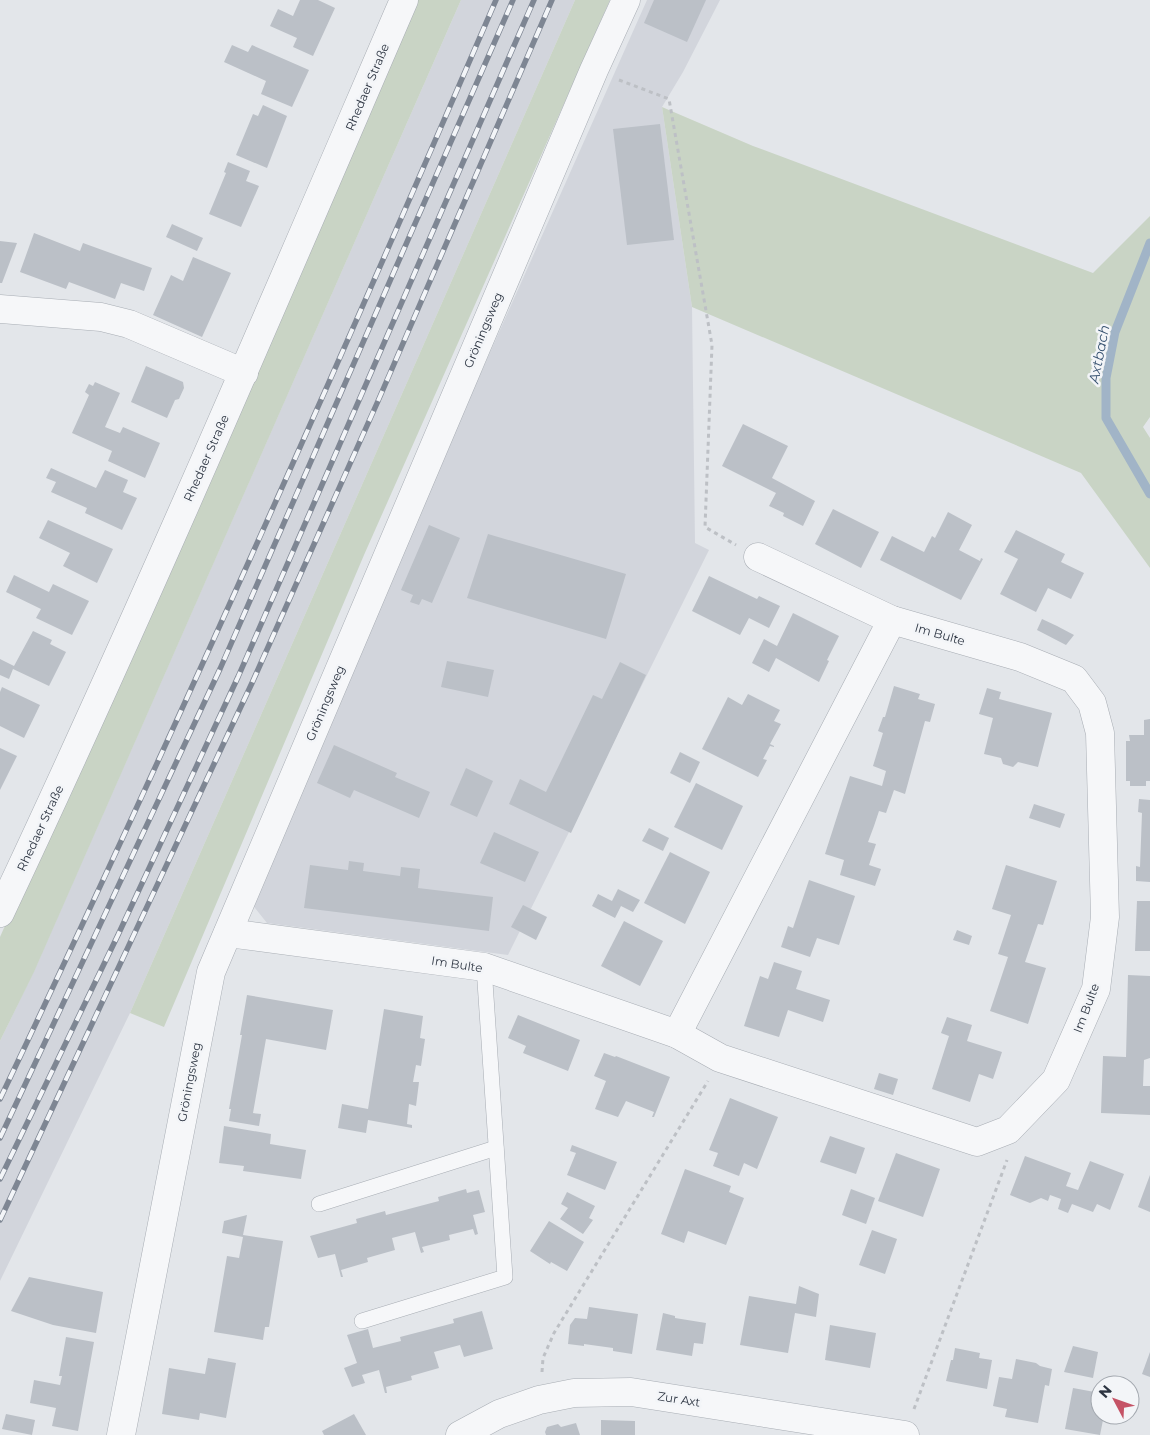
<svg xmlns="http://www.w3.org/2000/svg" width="1150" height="1435" viewBox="0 0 1150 1435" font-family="Montserrat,sans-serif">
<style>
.built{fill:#d2d5dc}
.green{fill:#c9d4c5}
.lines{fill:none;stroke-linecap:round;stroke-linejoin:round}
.stream{stroke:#a1b4c7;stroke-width:9}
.building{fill:#bbc0c7}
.service-casing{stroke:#a8adb4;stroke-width:16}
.minor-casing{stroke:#a8adb4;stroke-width:29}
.tertiary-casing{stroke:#a8adb4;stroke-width:29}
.path{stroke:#bdc0c5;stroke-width:3;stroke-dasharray:4 4;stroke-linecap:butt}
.service{stroke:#f6f7f9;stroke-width:15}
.minor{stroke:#f6f7f9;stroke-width:28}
.tertiary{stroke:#f6f7f9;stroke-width:28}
.rail-casing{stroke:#7e8693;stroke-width:5.5}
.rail{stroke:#f3f5f8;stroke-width:4;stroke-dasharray:11;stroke-linecap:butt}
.labels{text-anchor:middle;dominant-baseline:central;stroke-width:5;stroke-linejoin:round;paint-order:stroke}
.street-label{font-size:12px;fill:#2c3441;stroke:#f3f5f8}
.water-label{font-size:14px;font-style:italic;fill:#395472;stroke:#f3f5f8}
</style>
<rect width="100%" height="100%" fill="#e3e6ea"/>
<g class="built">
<path d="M461 0H575L130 1013 0 1281V1041L34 971Z"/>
<path d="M647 0H720L683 72 662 107 692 307 695 543 709 550 508 955 267 923 247 898Z"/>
</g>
<g class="green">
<path d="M414 0H461L34 972 0 1041V937Z"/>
<path d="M575 0H610L364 555 164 1027 130 1013Z"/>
<path d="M662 107 753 146 1093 273 1150 216V417L1143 427 1150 438V568L1081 473 692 307Z"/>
</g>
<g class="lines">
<path class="stream" d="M1150 243 1115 332 1106 378V418L1150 494"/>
</g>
<g class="building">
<path d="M300 0H318L335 8 313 56 293 47 297 38 270 26 278 9 293 16Z"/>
<path d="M654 0H706L687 42 644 23Z"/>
<path d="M232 45 248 52 252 45 309 70 292 107 261 94 266 81 224 62Z"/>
<path d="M263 105 287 116 267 168 236 155 253 114 258 116Z"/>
<path d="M660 124 674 240 627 245 613 129Z"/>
<path d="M228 162 250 171 246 181 259 186 241 227 209 214 226 173 224 172Z"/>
<path d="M172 224 203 238 197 251 166 237Z"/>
<path d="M34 233 80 251 83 243 152 268 144 291 121 283 115 299 69 282 66 289 20 272Z"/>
<path d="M0 241 17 243 2 283H0Z"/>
<path d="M193 257 231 273 202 337 153 315 171 275 183 281Z"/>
<path d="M146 366 183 382 184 388 179 399 175 400 167 418 131 402Z"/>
<path d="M95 382 120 393 105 427 120 433 123 427 160 443 145 478 108 461 112 451 72 433 89 395 85 392 89 384 93 386Z"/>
<path d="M743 424 788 446 772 478 815 501 803 526 783 516 784 513 769 506 776 493 722 466Z"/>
<path d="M51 468 96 488 105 470 128 480 123 492 137 498 122 530 85 513 87 508 51 492 56 482 46 478Z"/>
<path d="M833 509 879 532 861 568 815 544Z"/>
<path d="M948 512 972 525 959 550 980 561 981 558 983 559 961 600 880 560 892 536 924 552 932 536 935 538Z"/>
<path d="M48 520 113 549 97 583 63 566 70 553 39 538Z"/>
<path d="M429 525 460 538 432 603 422 599 419 605 410 602 413 595 401 590Z"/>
<path d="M1016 530 1065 554 1061 562 1084 573 1071 599 1048 588 1036 612 1000 594 1018 559 1004 552Z"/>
<path d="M488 534 626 574 606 639 467 598Z"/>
<path d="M14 575 49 592 53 584 89 601 72 635 36 618 41 609 6 592Z"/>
<path d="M709 576 757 599 759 596 780 606 769 628 749 618 740 635 692 611Z"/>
<path d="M793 613 839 636 827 660 829 661 819 682 776 658 769 672 752 663 764 639 777 646Z"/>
<path d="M1042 619 1057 626 1074 635 1066 645 1037 630Z"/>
<path d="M33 631 52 640 50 644 66 652 49 686 13 669 9 679 0 675V659L14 666Z"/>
<path d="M447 661 494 670 488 697 441 687Z"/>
<path d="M620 662 646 675 571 833 509 804 520 779 546 792 593 695 602 699Z"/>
<path d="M894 686 920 694 918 699 935 704 930 722 925 721 905 794 894 790 886 813 879 811 874 826 868 842 876 844 869 865 881 869 875 886 840 875 844 860 825 854 850 776 882 786 886 771 873 766 883 733 878 731 883 717H885Z"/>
<path d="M2 687 40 705 24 738 0 726V692Z"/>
<path d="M987 688 1001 692 999 699 1052 713 1038 767 1018 762 1013 767 1003 764 1001 758 984 754 993 718 979 714Z"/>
<path d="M748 694 780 710 774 721 781 724 770 744 774 746V747L770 746 763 759 767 760 758 777 702 749 728 697 742 705Z"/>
<path d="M1150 719V781H1146V786H1130V781H1126V741H1130L1129 735H1144V720Z"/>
<path d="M334 745 397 773 395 777 430 792 419 818 354 790 350 798 317 783Z"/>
<path d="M0 748 17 756 0 790Z"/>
<path d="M680 752 700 762 690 783 670 773Z"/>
<path d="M466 768 493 781 477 817 450 805Z"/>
<path d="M696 783 743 806 722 850 674 827Z"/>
<path d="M1139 799 1150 800V882L1136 881V866L1140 867 1142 813 1138 812Z"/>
<path d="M1034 804 1065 814 1060 828 1029 818Z"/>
<path d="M649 828 669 838 663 851 642 841Z"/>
<path d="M494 832 539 852 525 882 480 863Z"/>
<path d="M670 852 710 872 685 924 644 903Z"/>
<path d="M349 861 364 863 363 871 400 876 401 867 420 869 418 888 493 897 489 931 304 908 310 865 348 870Z"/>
<path d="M1006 865 1057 881 1043 925 1038 924 1025 962 1046 968 1028 1024 990 1011 1008 957 998 954 1011 915 992 909Z"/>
<path d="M809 880 855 896 839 945 817 938 810 957 781 947 788 926 793 928Z"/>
<path d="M618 889 640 900 633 912 621 906 615 918 592 906 598 894 612 901Z"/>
<path d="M1137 901H1150V951H1135Z"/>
<path d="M523 905 547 917 536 940 511 927Z"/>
<path d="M624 921 663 941 640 986 601 966Z"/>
<path d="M957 930 972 936 969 945 953 940Z"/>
<path d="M774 962 802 971 796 989 830 1000 823 1022 788 1010 779 1037 744 1026 760 976 768 979Z"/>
<path d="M1128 975 1150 976V1058L1144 1060 1143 1086H1150V1115L1101 1113 1103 1056 1126 1057Z"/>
<path d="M247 995 333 1010 326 1050 266 1039 253 1113 261 1114 259 1126 229 1121 231 1109H229L242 1035H240Z"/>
<path d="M384 1009 423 1016 420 1038 425 1039 421 1066 416 1065 413 1082H419L416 1106 409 1104 407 1124 412 1125V1128L368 1120 366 1133 338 1128 342 1104 368 1109Z"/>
<path d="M518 1015 580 1040 568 1071 523 1053 526 1046 508 1038Z"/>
<path d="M947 1017 972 1025 967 1041 1002 1052 993 1079 979 1074 970 1102 932 1089 949 1036 941 1033Z"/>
<path d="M604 1053 615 1057 616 1056 670 1077 654 1117H652L654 1112 626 1101 618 1117 595 1109 606 1081 594 1076Z"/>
<path d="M879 1073 898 1079 893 1095 874 1089Z"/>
<path d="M730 1098 778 1117 757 1169 744 1163 739 1176 713 1166 718 1153 709 1150Z"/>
<path d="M224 1126 271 1134 270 1144 306 1150 301 1179 243 1171 244 1166 219 1163Z"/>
<path d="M830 1136 865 1148 856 1174 820 1162Z"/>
<path d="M572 1145 617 1162 605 1190 567 1175 576 1153 570 1151Z"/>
<path d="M896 1153 940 1169 923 1217 878 1201Z"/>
<path d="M1025 1156 1071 1173 1066 1186 1078 1190 1090 1161 1124 1174 1110 1210 1097 1204 1093 1212 1072 1204 1068 1213 1058 1209 1061 1199 1050 1195 1048 1201 1041 1198 1030 1203 1010 1195Z"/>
<path d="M685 1169 731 1186 729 1192 744 1198 726 1245 688 1231 684 1243 661 1234Z"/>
<path d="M1150 1175V1212L1138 1207Z"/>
<path d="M466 1189 467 1193 479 1190 485 1212 473 1215 478 1234 475 1235 473 1229 449 1235 450 1240 422 1247 424 1252 421 1253 415 1232 392 1238 395 1250 367 1258 368 1262 341 1270 343 1277H341L335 1254 318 1258 310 1236 357 1223 356 1219 385 1211 386 1215 439 1201 438 1197Z"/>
<path d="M851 1189 875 1198 866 1224 842 1215Z"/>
<path d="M567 1192 595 1206 589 1218 593 1220 583 1234 560 1219 568 1208 561 1204Z"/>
<path d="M247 1215 243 1235 283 1241 269 1327H265L263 1340 214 1332 227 1256 239 1258 243 1237 222 1233 224 1221Z"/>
<path d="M549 1221 584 1242 567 1271 551 1262 550 1264 530 1251Z"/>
<path d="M872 1230 897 1239 885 1274 859 1265Z"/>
<path d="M29 1277 103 1292 96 1333 53 1325 11 1311Z"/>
<path d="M799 1286 819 1294 816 1317 795 1313 788 1353 740 1345 749 1296 796 1304Z"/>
<path d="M589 1307 638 1314 632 1354 613 1351V1348L584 1344V1346L568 1344 570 1325 575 1318 587 1319Z"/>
<path d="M482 1311 493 1349 464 1357 460 1345 434 1352 439 1368 411 1376 412 1380 386 1387 387 1393H385L379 1370 362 1375 365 1383 352 1387 344 1368 357 1363 347 1335 368 1329 373 1348 401 1341 400 1337 454 1323 453 1319Z"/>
<path d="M663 1313 675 1316V1318L706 1323 703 1344 694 1343 692 1356 656 1350Z"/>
<path d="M830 1325 876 1333 870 1368 825 1360Z"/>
<path d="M66 1337 94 1342 78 1431 52 1426 56 1408 30 1403 34 1380 60 1385 62 1376H59Z"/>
<path d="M1073 1346 1098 1352 1093 1378 1064 1372Z"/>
<path d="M955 1348 980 1353 979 1358 992 1360 987 1389 946 1381 951 1360H953Z"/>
<path d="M1150 1352V1377L1142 1374Z"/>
<path d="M208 1358 236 1363 226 1418 200 1413 199 1420 162 1414 169 1368 205 1374Z"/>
<path d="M1016 1359 1036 1363 1040 1366 1052 1369 1049 1386 1045 1385 1038 1423 1005 1417 1007 1409 993 1406 999 1377 1012 1379Z"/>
<path d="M1073 1388 1100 1393V1415H1104L1100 1435 1065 1429Z"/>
<path d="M6 1414 35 1420 32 1435 2 1429Z"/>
<path d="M354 1414 366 1435H324L322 1431Z"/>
<path d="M601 1420 635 1421V1435H601Z"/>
<path d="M576 1423 580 1435H546L545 1432 547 1427 558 1424 561 1427Z"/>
</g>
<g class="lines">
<g class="service-casing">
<g id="service">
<path d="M319 1204 496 1148"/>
<path d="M362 1321 505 1277 484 967"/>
</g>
</g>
<g class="minor-casing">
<g id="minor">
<path d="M0 309 101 317 129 324 244 373"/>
<path d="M228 933 484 967 677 1034 720 1058 977 1142 1008 1130 1056 1080 1096 989 1105 917 1100 733 1092 703 1074 679 1020 657 892 620 758 557"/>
<path d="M677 1034 892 620"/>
<path d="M121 1435 211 972 594 70 626 0"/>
</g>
</g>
<g class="tertiary-casing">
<g id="tertiary">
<path d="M0 913C142 612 272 306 404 0"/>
<path d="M460 1435 499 1414 539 1400 574 1393 631 1392 905 1435"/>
</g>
</g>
<g class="path">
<path d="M619 80 669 99 712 345 705 527 736 545"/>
<path d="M542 1372 543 1358 554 1333 708 1081"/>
<path d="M914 1409 1007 1160"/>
</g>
<use href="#service" class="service"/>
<use href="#minor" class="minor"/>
<use href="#tertiary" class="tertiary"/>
<g class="rail-casing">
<g id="rail">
<path d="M0 1099C173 736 337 369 496 0"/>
<path d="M0 1138 220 669 513 0"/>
<path d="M0 1179 118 935 238 677 534 0"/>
<path d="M0 1220 252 683 378 401 552 0"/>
</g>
</g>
<use href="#rail" class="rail"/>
</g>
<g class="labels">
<g class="street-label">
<text transform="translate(367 87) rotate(-67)">Rhedaer Straße</text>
<text transform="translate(483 330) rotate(-67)">Gröningsweg</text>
<text transform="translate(206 458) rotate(-66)">Rhedaer Straße</text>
<text transform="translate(940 634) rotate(16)">Im Bulte</text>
<text transform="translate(325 703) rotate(-67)">Gröningsweg</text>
<text transform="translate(40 828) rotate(-65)">Rhedaer Straße</text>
<text transform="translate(457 964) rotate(9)">Im Bulte</text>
<text transform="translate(1086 1008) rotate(-69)">Im Bulte</text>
<text transform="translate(189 1082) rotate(-79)">Gröningsweg</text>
<text transform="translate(679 1399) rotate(9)">Zur Axt</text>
</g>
<g class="water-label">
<text transform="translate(1099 354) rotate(-79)">Axtbach</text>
</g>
</g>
<g transform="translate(1115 1400) rotate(311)"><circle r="24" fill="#f3f5f8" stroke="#a3a8af"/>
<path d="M0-4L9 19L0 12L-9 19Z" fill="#c55366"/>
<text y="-8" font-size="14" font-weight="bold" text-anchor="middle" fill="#2c3441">N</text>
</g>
</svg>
